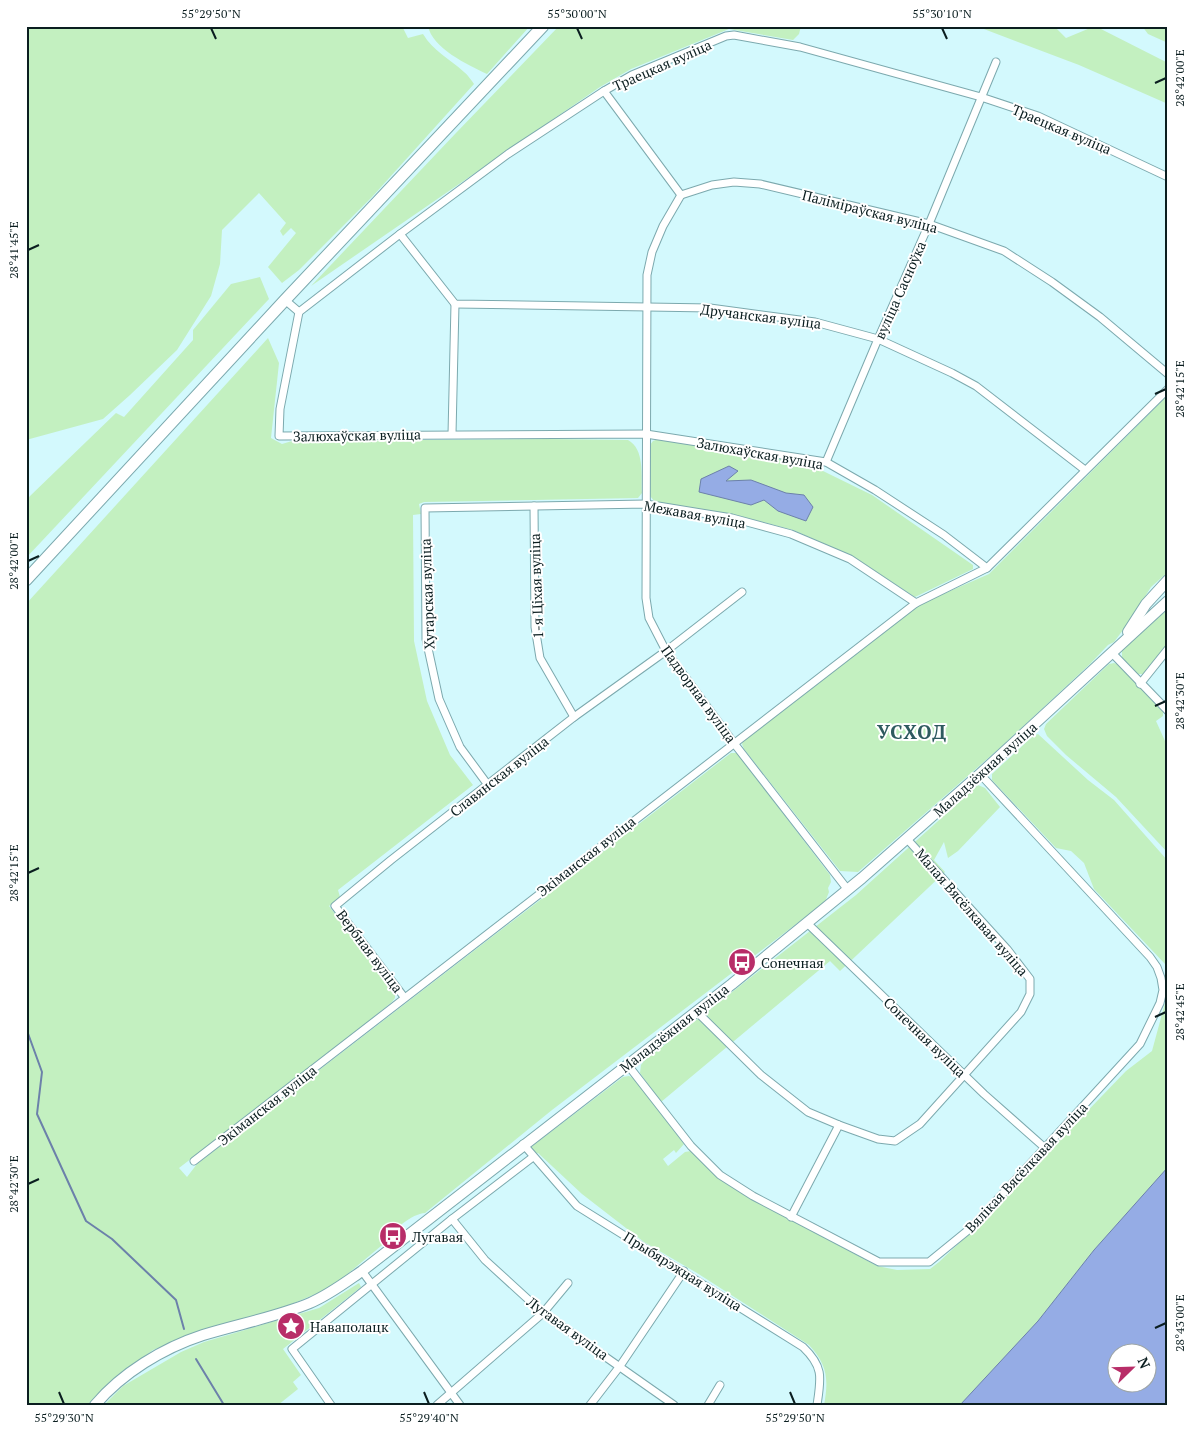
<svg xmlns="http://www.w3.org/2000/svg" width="1194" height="1431" viewBox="0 0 1194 1431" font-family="'PT Serif',serif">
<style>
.green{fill:#c3f0c0}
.water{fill:#95ace5;stroke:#6c81aa;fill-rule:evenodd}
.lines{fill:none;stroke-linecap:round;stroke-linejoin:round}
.stream{stroke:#6c81aa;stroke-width:2}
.minor-casing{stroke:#7ca9ae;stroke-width:9}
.secondary-casing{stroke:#7ca9ae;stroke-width:12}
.primary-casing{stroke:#7ca9ae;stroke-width:13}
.minor{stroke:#fff;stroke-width:7}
.secondary{stroke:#fff;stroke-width:10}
.primary{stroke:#fff;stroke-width:11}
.ticks{fill:none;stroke:#0b1e20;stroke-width:2}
.labels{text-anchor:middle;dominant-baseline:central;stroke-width:4;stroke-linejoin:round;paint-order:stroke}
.street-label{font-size:14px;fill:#0b1e20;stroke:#fff}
.poi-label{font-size:14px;fill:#0b1e20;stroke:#fff;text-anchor:start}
.district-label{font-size:19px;font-weight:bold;letter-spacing:1px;fill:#2e5a5f;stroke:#fff}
.neatline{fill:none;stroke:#0b1e20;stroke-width:2}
.ticks-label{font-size:12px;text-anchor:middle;fill:#0b1e20}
</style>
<rect width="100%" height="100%" fill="#d3f9fd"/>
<g class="green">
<path d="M26 26H402L408 38 423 34C433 51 450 59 464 72 468 75 471 80 474 84L372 197 299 270 282 283 268 267 296 233 291 228 283 236 280 231 286 223 259 193 222 230 220 264 211 296 177 350 130 395 103 419 26 440Z"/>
<path d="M428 26H530L487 74C468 65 432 48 428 26Z"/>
<path d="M559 26H801L799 34 793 40 729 29 631 69 600 87 311 286 455 134Z"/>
<path d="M976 26H1035L1036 28 1054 26 1066 38 1095 26 1168 63V104L1079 65Z"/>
<path d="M1142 26H1168V43L1148 34Z"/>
<path d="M260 277 269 299 26 558V501L30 496 116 413 124 417 193 340V330L231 284Z"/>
<path d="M268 338 279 363 271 438 282 444 292 441 548 439 628 440C645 449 641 476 642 493L638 498 424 502 419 504 421 514 413 515 414 641 427 701 450 755 473 785 338 890 340 897 329 906 395 992V998L392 1002 342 1043 179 1168 187 1177 197 1164 731 753H737L830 875 831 882 828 888 829 892 825 902 552 1110 425 1213C412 1214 393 1229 387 1241L332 1287 280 1309 209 1328 153 1350 116 1378 87 1405H26V604Z"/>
<path d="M1168 395V572L1151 587 1129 622 1114 642 1108 645 1090 664 1002 746 858 872 840 871 744 749 742 744 744 739 918 605 989 574Z"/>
<path d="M658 439 781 459 823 471 872 495 973 565V569L915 597 852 556 793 530 732 514 655 502 650 496V445L653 441Z"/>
<path d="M1168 609V643L1143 674H1137L1122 658V650Z"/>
<path d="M1114 663 1119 665 1163 712V716L1156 721 1165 741H1168V853L1116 797 1066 755 1047 736 1044 729 1046 724 1109 664Z"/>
<path d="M1038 734 1088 780 1114 800 1168 861V1167L1094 1250 1038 1321 960 1405H824C829 1379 827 1364 809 1345L697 1273 644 1242 582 1194 538 1153 535 1155 531 1147 623 1077 629 1076 635 1079 684 1144 676 1153 674 1150 663 1159 668 1166 685 1152 691 1151 720 1178 757 1201 877 1266 897 1270 930 1269 939 1262 974 1229 1126 1071 1152 1051 1165 1003V964L1094 889 1084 863 1071 851 1056 848 992 780V774L1033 736Z"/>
<path d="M978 785 985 788 1000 807 958 851 948 858 944 842 934 860 945 872 840 971 830 961 661 1102 640 1073 641 1065 644 1061 856 895Z"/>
<path d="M359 1283 361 1287 283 1349 301 1375 293 1382 298 1389 278 1405H104L123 1386 181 1352 204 1342 319 1308Z"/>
</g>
<g class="water">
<path d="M729 466 738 471 726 481 751 480 786 493 804 495 813 507 806 521 778 511 764 500 751 505 699 492 701 479Z"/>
<path d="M1168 1167V1405H960L1038 1321 1094 1250ZM1116 1354H1146V1384H1116Z"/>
</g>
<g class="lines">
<g class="stream">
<path d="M26 1028 42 1072 37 1114 86 1221 112 1239 176 1300 184 1329"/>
<path d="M196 1359 224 1405"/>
</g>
<g class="minor-casing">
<g id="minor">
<path d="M604 91 681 195 712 185 734 182 760 184 929 224 1004 251 1052 282 1100 317 1168 374"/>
<path d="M1168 177 1038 116 981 97 800 47 734 35 726 36 632 75 604 91 508 154 400 234 299 312 280 409 279 436 646 434 826 462 875 490 944 535 987 568 1168 389"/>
<path d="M681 195 663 226 652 252 647 275 646 598 649 618 666 651 733 742 848 890"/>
<path d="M400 234 455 304 710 308 815 322 878 339 952 373 976 386 1085 470"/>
<path d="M285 300 299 312"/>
<path d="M452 434 455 304"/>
<path d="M826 462 878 339 929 224 996 62"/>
<path d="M534 506 535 627 540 658 574 717"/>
<path d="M1112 653 1168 711"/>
<path d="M1140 684 1168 649"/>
<path d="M488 785 460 747 439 699 426 639 425 508 646 504 732 518 791 534 850 559 916 603"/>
<path d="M807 923 984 1094 1045 1148"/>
<path d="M404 997 335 906 391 860 574 717 666 651 742 592"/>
<path d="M696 1011 761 1075 808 1112 839 1125 878 1139 895 1141 920 1124 1021 1012 1030 994V979L1007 949 907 839"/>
<path d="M627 1064 691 1146 720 1175 753 1196 879 1262H929L972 1227 1140 1044 1160 1003 1163 990 1161 978 1157 967 1150 957 980 774"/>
<path d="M523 1144 577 1206 803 1347C824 1367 821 1378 817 1405"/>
<path d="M194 1161 916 603 987 568"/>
<path d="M791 1217 839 1125"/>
<path d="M452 1219 485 1260 543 1313 674 1405"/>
<path d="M362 1271 460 1405"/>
<path d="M331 1405 292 1349 452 1219 533 1157"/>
<path d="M437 1405 543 1313 568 1283"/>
<path d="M590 1405 620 1366 684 1271"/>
<path d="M708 1405 720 1385"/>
</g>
</g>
<g class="secondary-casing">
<g id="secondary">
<path d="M1128 632 1146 604 1168 580"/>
<path d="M95 1405C122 1373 163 1348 203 1335 239 1324 276 1317 310 1303 329 1295 346 1282 362 1271L732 984 862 878 980 774 1168 601"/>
</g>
</g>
<g class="primary-casing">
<path id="primary" d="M26 580 285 300 543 26"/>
</g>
<use href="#minor" class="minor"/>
<use href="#secondary" class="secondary"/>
<use href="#primary" class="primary"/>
</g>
<path class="ticks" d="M211 28 216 39M577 28 582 39M942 28 947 39M1155 83 1166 78M28 250 39 245M1155 394 1166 389M28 561 39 556M1155 706 1166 701M28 873 39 868M1155 1017 1166 1012M28 1184 39 1179M1155 1328 1166 1323M59 1392 64 1404M424 1392 429 1404M790 1392 795 1404"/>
<defs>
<g id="bus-disc" transform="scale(1.4375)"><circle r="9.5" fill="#b82d68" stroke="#fff"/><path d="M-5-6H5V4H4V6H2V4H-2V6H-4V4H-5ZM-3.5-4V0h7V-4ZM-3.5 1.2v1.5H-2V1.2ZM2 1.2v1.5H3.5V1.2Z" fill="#fff"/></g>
<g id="sight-disc" transform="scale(1.4375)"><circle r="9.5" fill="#b82d68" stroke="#fff"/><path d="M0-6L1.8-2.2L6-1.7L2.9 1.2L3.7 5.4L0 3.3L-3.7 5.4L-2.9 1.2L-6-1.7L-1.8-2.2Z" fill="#fff"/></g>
</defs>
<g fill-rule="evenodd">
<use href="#bus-disc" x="742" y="962"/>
<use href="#bus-disc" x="393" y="1236"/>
<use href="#sight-disc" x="291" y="1326"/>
</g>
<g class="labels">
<g class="street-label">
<text transform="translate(662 65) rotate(-24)">Траецкая вуліца</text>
<text transform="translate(1062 129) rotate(23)">Траецкая вуліца</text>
<text transform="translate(870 211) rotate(14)">Паліміраўская вуліца</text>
<text transform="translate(900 290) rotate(-66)">вуліца Сасноўка</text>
<text transform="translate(761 316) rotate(7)">Дручанская вуліца</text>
<text transform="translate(357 435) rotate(-1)">Залюхаўская вуліца</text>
<text transform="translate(760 453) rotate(10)">Залюхаўская вуліца</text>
<text transform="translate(695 514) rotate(10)">Межавая вуліца</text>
<text transform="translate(536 586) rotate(-92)">1-я Ціхая вуліца</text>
<text transform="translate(427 594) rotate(-92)">Хутарская вуліца</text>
<text transform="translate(699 694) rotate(54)">Падворная вуліца</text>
<text transform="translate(985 769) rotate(-42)">Маладзёжная вуліца</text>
<text transform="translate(499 776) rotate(-38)">Славянская вуліца</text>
<text transform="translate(586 856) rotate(-38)">Экіманская вуліца</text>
<text transform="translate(972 912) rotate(49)">Малая Вясёлкавая вуліца</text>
<text transform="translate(370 951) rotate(53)">Вербная вуліца</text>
<text transform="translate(674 1028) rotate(-38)">Маладзёжная вуліца</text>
<text transform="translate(925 1037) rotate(44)">Сонечная вуліца</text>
<text transform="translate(267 1105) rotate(-38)">Экіманская вуліца</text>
<text transform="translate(1026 1167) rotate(-47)">Вялікая Вясёлкавая вуліца</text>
<text transform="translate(683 1271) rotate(32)">Прыбярэжная вуліца</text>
<text transform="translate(568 1328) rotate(36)">Лугавая вуліца</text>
</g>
<g class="poi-label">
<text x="761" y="962">Сонечная</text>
<text x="412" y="1236">Лугавая</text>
<text x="310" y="1326">Наваполацк</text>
</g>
<g class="district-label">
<text x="912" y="731">УСХОД</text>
</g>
</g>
<rect width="1194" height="1431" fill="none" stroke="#ffffff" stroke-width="55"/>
<g transform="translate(1132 1368) rotate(67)"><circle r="24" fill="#ffffff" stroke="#9da5a6"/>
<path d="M0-4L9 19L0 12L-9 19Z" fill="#b82d68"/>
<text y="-8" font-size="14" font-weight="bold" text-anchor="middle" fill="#0b1e20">N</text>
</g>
<rect x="28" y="28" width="1138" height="1376" class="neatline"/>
<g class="ticks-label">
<text x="211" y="18">55°29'50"N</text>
<text x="577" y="18">55°30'00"N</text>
<text x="942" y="18">55°30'10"N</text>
<text transform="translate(1180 78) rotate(-90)" y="4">28°42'00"E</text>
<text transform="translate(14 250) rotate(-90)" y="4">28°41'45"E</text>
<text transform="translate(1180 389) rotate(-90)" y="4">28°42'15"E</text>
<text transform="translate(14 561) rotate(-90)" y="4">28°42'00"E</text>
<text transform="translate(1180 701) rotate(-90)" y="4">28°42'30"E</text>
<text transform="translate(14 873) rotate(-90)" y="4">28°42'15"E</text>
<text transform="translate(1180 1012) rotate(-90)" y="4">28°42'45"E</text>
<text transform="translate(14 1184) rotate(-90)" y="4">28°42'30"E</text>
<text transform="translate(1180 1323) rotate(-90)" y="4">28°43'00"E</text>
<text x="64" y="1422">55°29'30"N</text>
<text x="429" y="1422">55°29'40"N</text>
<text x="795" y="1422">55°29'50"N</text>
</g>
</svg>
